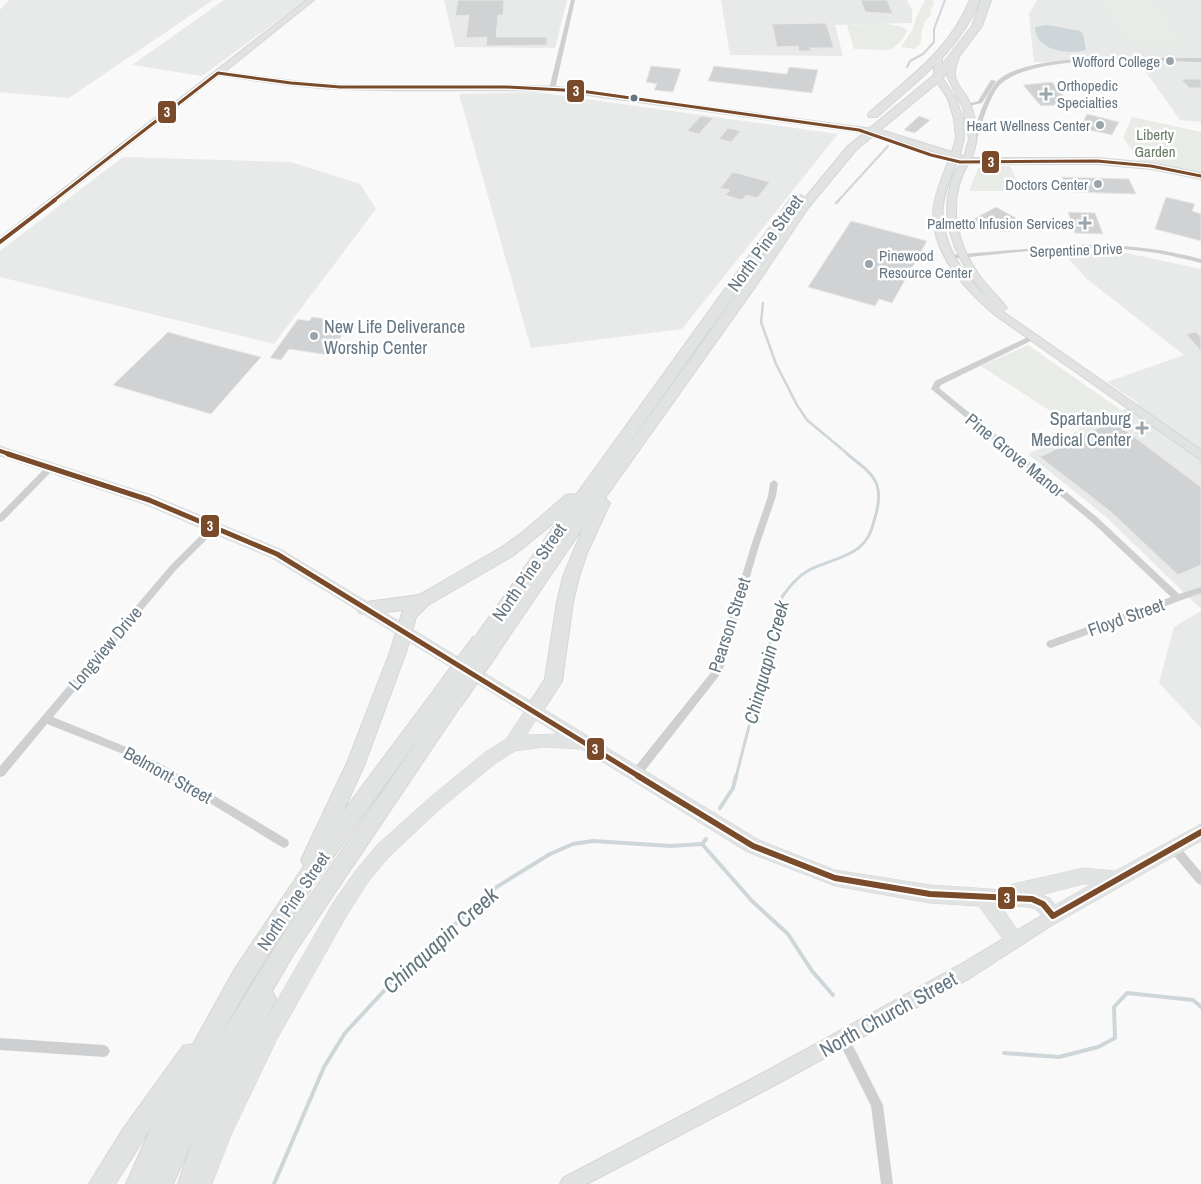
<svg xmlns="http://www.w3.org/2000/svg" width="1201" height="1184" viewBox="0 0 1201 1184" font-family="'Archivo Narrow',sans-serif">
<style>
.built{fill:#e8e9e9}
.green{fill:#e8ebe6}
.water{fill:#ced6d9}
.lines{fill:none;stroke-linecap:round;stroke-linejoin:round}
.stream-far3{stroke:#ced6d9;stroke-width:2}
.stream-far2{stroke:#ced6d9;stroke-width:2.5}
.stream-far1{stroke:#ced6d9;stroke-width:3}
.stream{stroke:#ced6d9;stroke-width:4}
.building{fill:#d0d2d3;stroke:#e8e8e8}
.secondary-casing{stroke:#d5d6d7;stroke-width:2}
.primary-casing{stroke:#d5d6d7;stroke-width:1}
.highway-casing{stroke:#d5d6d6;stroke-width:2}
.street{fill:#cecfd0;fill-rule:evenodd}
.secondary{fill:#e1e2e2;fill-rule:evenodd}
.primary{fill:#e1e2e2;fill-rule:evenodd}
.highway{fill:#e1e2e2;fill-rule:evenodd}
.highway-bridge-casing{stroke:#d5d6d6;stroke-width:18;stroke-linecap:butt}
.highway-bridge{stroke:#e1e2e2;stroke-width:16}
.bus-1-far3-casing{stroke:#fff;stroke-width:5.5}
.bus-1-far2-casing{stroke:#fff;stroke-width:7}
.bus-1-far1-casing{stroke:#fff;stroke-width:9}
.bus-1-casing{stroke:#fff;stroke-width:10}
.bus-1-far3{stroke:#7a4b2a;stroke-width:3}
.bus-1-far2{stroke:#7a4b2a;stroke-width:4}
.bus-1-far1{stroke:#7a4b2a;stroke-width:5}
.bus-1{stroke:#7a4b2a;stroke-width:6}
.poi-dot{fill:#99a4ac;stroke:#fff;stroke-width:2}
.bus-dot{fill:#657683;stroke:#fff;stroke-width:2}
.labels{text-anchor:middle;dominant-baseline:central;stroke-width:5;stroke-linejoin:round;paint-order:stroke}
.far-poi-label{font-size:15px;fill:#657683;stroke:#fff;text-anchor:end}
.far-park-label{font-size:15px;fill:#687a64;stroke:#fff}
.far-street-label{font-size:15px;fill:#657683;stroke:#fff}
.street-label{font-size:18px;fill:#657683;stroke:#fff}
.poi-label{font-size:18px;fill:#657683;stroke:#fff;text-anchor:start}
.water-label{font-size:19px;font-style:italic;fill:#60757c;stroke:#fff}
.near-street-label{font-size:21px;fill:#657683;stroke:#fff}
.near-water-label{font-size:22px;font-style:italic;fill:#60757c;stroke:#fff}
.line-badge{stroke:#fff;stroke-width:2}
.badge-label{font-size:14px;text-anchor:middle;font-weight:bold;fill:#fff}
</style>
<rect width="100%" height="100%" fill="#f9f9f9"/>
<g class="built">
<path d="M9 0H213L69 98 0 92V10Z"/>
<path d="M224 0H306L202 76 132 65Z"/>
<path d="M444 0H567L555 48 455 47Z"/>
<path d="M721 0H907L912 10V23L835 25 843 56 730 55Z"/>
<path d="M1037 0H1201V122L1180 120 1138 61 1034 62 1029 14Z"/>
<path d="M535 92 838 134 682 329 531 348 459 94Z"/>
<path d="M123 157 291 162 360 184 376 209 274 344 0 277V251Z"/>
<path d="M1117 251 1201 269V609L1105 516 1028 454 1138 403 1107 382 1184 355 1087 279 1065 255Z"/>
<path d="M1201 611V728L1159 683 1174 627Z"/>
</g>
<g class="green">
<path d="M925 0H933L934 4 930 11 931 15C921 23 922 31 921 43L914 49 901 47 913 29 916 18Z"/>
<path d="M1098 0H1152L1185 44H1129Z"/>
<path d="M847 25C861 25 897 21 907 30 905 37 897 47 889 50L854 49Z"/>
<path d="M1132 117 1201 132V173L1140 161 1123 138Z"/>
<path d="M983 166H1010L1021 191H969L978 168Z"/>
<path d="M1028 345 1125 413 1086 434 981 366Z"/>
</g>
<path class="water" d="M1048 25 1080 31 1083 34 1086 50C1069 55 1035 51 1035 27Z"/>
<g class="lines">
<g class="stream-far3">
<path d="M907 67 910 61 923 54 934 42V29L945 0"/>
<path d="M838 201 888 146"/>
</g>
<g class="stream-far2">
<path d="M836 203 839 200"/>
<path d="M763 303 761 322 776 364 797 405 807 420 849 455"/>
</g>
<path class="stream-far1" d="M736 777 782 597C790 586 797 577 809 570 830 559 860 557 870 533 873 527 874 520 876 514 885 481 871 473 847 454"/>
<g class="stream">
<path d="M720 808 733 788 736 776"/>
<path d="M702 844 752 901 788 934 812 971 833 995"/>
<path d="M702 844 706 839"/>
<path d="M1004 1053 1059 1057 1098 1047 1115 1038 1114 1007 1127 993 1193 1000 1201 1007"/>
<path d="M274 1184 324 1067 345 1033 395 979 495 888 550 854 573 844 593 841 671 846 702 844"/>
</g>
</g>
<g class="building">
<path d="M458 0H504L503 15H498L496 37H547V45L486 46 487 37 466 38 469 15 455 16Z"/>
<path d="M861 0H887L893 14 865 12Z"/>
<path d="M826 23 834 48H810L811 51H799L798 46 777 47 772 24Z"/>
<path d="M651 66 681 69 673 92 654 90 657 84 646 82Z"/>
<path d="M714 66 787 74 789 67 818 70 812 93 708 81Z"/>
<path d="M1185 79H1201V88H1189L1182 80Z"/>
<path d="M1052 82 1070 104 1041 106 1023 85Z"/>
<path d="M1087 114 1119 122 1112 135 1080 128Z"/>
<path d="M701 116 713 118 699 134 687 131Z"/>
<path d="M919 116 930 120 915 133 904 130Z"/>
<path d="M728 128 741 131 731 142 719 139Z"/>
<path d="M733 172 770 182 757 198 746 195 742 200 725 195 730 190 720 188Z"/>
<path d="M1062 177 1129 179 1136 194 1068 192Z"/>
<path d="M1166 197 1195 204 1192 211 1201 214V241L1155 229Z"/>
<path d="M996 207 1016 218 1008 226 1010 232 972 229 970 221Z"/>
<path d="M1068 212 1095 213 1103 234 1075 233Z"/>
<path d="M851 221 927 241 892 303 879 299 875 306 808 287Z"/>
<path d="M312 317 350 323 329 355 289 349 281 360 270 358 298 319 309 321Z"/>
<path d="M168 332 203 342 261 357 211 414 113 385Z"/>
<path d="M1196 332 1201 338V351L1186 334Z"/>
<path d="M1113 421 1201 487V565L1178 575 1111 512 1040 457Z"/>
</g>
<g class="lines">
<g class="secondary-casing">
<g id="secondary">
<path d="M307 0H314L224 72C263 77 302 84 341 85 413 87 486 84 558 87L881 130 952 152 956 138 954 119 948 99 934 77V58L938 56 942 58V77L956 99 963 119 964 138 960 155 964 157 969 139 963 108 947 76 951 57 955 55 959 57C957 63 954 70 955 76 956 84 963 91 967 97 976 115 981 140 971 158H1097L1151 163 1201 173V179L1151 169 1097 164H968C946 202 956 245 982 279 990 289 999 298 1007 308L1002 311 1201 450V460L995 315C964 289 928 249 934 205 937 188 944 173 950 157L881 135 558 91C485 89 413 92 340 89 300 88 259 81 219 75L0 245V238ZM957 162 960 163C931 212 955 262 990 300 964 276 940 244 943 206 944 191 951 177 957 162Z"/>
<path d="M1053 909 1058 911 1061 916 1058 921 970 978 775 1085 587 1184H560L563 1178 763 1073 958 966Z"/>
</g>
</g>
<g class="primary-casing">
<path id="primary" d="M0 446 154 496 282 550 759 840 835 870 930 885 1005 890 1007 887 1013 884 1084 868 1115 871 1201 824V841L1053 925C1044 921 1042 914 1035 909 1027 905 1011 907 1002 907L1023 939 1021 945 1014 948 1007 945 979 906 930 903 835 886 747 852 582 749 543 747 515 751 496 763 440 809 389 857 368 882 347 915 277 1039 231 1135 212 1184H190L215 1123 263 1025 333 903 356 870 377 845 428 799 484 753 506 739 524 712 272 558 144 504 0 456ZM536 720 558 734 527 735ZM1084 884 1090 885 1055 905 1050 898 1042 895Z"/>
</g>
<g class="highway-casing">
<g id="highway">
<path d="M970 0H980C958 53 917 80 877 117H869L868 115 869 113C909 77 949 51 970 0Z"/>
<path d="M981 0H991L982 26 942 79 856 150 808 208 753 290 605 498 610 503 587 553 579 577 573 602 562 681 540 715 534 717 528 715 525 710 545 679 557 602 563 577 584 526 497 654 491 656 485 654 483 649 484 646 480 648 474 646 472 641 560 518 514 555 428 605 416 617 406 652 365 763 343 812 435 689 441 687 447 689 450 694 448 697 454 695 460 697 463 702 293 955 272 991 276 999 228 1101 202 1184H178L192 1142 173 1184H126L152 1126 115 1184H89L123 1129 183 1046 193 1044 236 967 304 866 301 860 347 763 390 652 403 610 365 614 359 613 357 608 359 603 419 595 502 547 523 532 566 495 571 494 576 495 793 195H801L803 197 801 199 612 468 744 285 800 204 848 146 934 75 972 26ZM425 730 279 941 218 1040C278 930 351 831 425 730Z"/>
</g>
</g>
<g class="street">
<path d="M571 0H575L555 89 552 91 549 89Z"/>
<path d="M1095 58H1201V62C1153 61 1038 53 1002 83 990 92 981 127 976 142L973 144 970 142C977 123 982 102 994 85 1010 62 1068 60 1095 58Z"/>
<path d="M991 80 996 81 982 103 964 107V105L978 101Z"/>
<path d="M1076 245C1121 244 1158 248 1201 259V263C1181 258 1162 253 1141 251 1078 243 1013 253 950 259L947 257 950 255Z"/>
<path d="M1030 336H1036L1037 338 941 385 939 388 1098 518 1179 594 1201 587V593L1051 648 1048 647 1046 644 1048 641 1171 597 1092 522 931 389 935 381Z"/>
<path d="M50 465 53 466 54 468 53 470 3 521 0 522V514L47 466Z"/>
<path d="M774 480 778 483 776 496 759 546 722 672 639 778 635 779 631 778 630 775 631 772 713 670 751 546 768 496 770 483Z"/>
<path d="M214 524 217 525 218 527 217 529 176 570 53 717 129 748 163 765 288 840 289 843 288 846 284 848 280 846 157 771 123 754 47 724 4 776 0 777V766L170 566 211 525Z"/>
<path d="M1174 843 1178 845 1201 872V885L1197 883 1170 851 1169 848 1170 845Z"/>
<path d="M843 1032 847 1034 883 1105 893 1184H881L871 1106 837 1038 839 1034Z"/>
<path d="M0 1038 104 1045 108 1047 110 1051 108 1055 104 1057 0 1050Z"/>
</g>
<use href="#secondary" class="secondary"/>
<use href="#primary" class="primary"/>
<use href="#highway" class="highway"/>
<g class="highway-bridge-casing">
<g id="highway-bridge">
<path d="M441 694 480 641"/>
<path d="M454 702 491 649"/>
</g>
</g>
<use href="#highway-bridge" class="highway-bridge"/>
<g class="bus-1-far3-casing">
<path id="bus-1-far3" d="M53 201 218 73 291 83 340 87H506L581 91 859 130 931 155 960 162 1097 161 1151 166 1201 176"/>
</g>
<g class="bus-1-far2-casing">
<g id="bus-1-far2">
<path d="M0 242 55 200"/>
<path d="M0 451 12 455"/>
</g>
</g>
<g class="bus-1-far1-casing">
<path id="bus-1-far1" d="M8 454 149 500 277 554 640 777"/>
</g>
<g class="bus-1-casing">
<path id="bus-1" d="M638 776 753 846 835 878 930 894 1032 899 1043 904 1053 916 1201 832"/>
</g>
<use href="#bus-1-far3" class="bus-1-far3"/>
<use href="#bus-1-far2" class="bus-1-far2"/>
<use href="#bus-1-far1" class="bus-1-far1"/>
<use href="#bus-1" class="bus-1"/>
</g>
<g class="poi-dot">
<circle cx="1170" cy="61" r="5"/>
<path d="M1043.5 86.5h5v5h5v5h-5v5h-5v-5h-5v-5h5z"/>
<circle cx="1100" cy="125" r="5"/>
<circle cx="1098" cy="184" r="5"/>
<path d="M1082.5 215.5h5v5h5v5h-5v5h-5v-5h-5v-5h5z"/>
<circle cx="869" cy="264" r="5"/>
<circle cx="314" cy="336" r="5"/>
<path d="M1139.5 420.5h5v5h5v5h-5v5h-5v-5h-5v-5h5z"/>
</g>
<circle class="bus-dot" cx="634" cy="98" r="4.5"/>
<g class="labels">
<g class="far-poi-label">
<text x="1160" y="61">Wofford College</text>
<text x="1057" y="85" text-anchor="start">Orthopedic<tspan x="1057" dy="17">Specialties</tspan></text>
<text x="1090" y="125">Heart Wellness Center</text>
<text x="1088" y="184">Doctors Center</text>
<text x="1074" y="223">Palmetto Infusion Services</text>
<text x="879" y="255" text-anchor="start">Pinewood<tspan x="879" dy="17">Resource Center</tspan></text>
</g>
<g class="far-park-label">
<text x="1155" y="134">Liberty<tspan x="1155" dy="17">Garden</tspan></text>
</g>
<g class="far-street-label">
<text transform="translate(1076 250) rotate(-2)">Serpentine Drive</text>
</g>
<g class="street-label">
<text transform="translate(765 243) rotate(-54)">North Pine Street</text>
<text transform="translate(1015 455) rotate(39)">Pine Grove Manor</text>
<text transform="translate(529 572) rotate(-55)">North Pine Street</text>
<text transform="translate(1126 617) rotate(-20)">Floyd Street</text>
<text transform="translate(729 625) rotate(-72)">Pearson Street</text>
<text transform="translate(105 648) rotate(-50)">Longview Drive</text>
<text transform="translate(168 775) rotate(29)">Belmont Street</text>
<text transform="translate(293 901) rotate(-56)">North Pine Street</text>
</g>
<g class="poi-label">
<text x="324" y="326">New Life Deliverance<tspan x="324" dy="21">Worship Center</tspan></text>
<text x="1131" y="418" text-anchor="end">Spartanburg<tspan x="1131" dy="21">Medical Center</tspan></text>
</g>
<g class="water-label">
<text transform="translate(766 662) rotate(-75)">Chinquapin Creek</text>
</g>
<g class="near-street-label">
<text transform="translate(888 1014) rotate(-29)">North Church Street</text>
</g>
<g class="near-water-label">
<text transform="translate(440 940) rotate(-42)">Chinquapin Creek</text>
</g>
</g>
<g class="line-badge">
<rect x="566" y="79" width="19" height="24" rx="5" fill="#7a4b2a"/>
<rect x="157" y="100" width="20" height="24" rx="5" fill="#7a4b2a"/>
<rect x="981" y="150" width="19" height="24" rx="5" fill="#7a4b2a"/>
<rect x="200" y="514" width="20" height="24" rx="5" fill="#7a4b2a"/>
<rect x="586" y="737" width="19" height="24" rx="5" fill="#7a4b2a"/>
<rect x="997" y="886" width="19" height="24" rx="5" fill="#7a4b2a"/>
</g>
<g class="badge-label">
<text x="576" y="96">3</text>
<text x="167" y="117">3</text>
<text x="991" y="167">3</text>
<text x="210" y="531">3</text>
<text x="595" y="754">3</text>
<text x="1007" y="903">3</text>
</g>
</svg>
